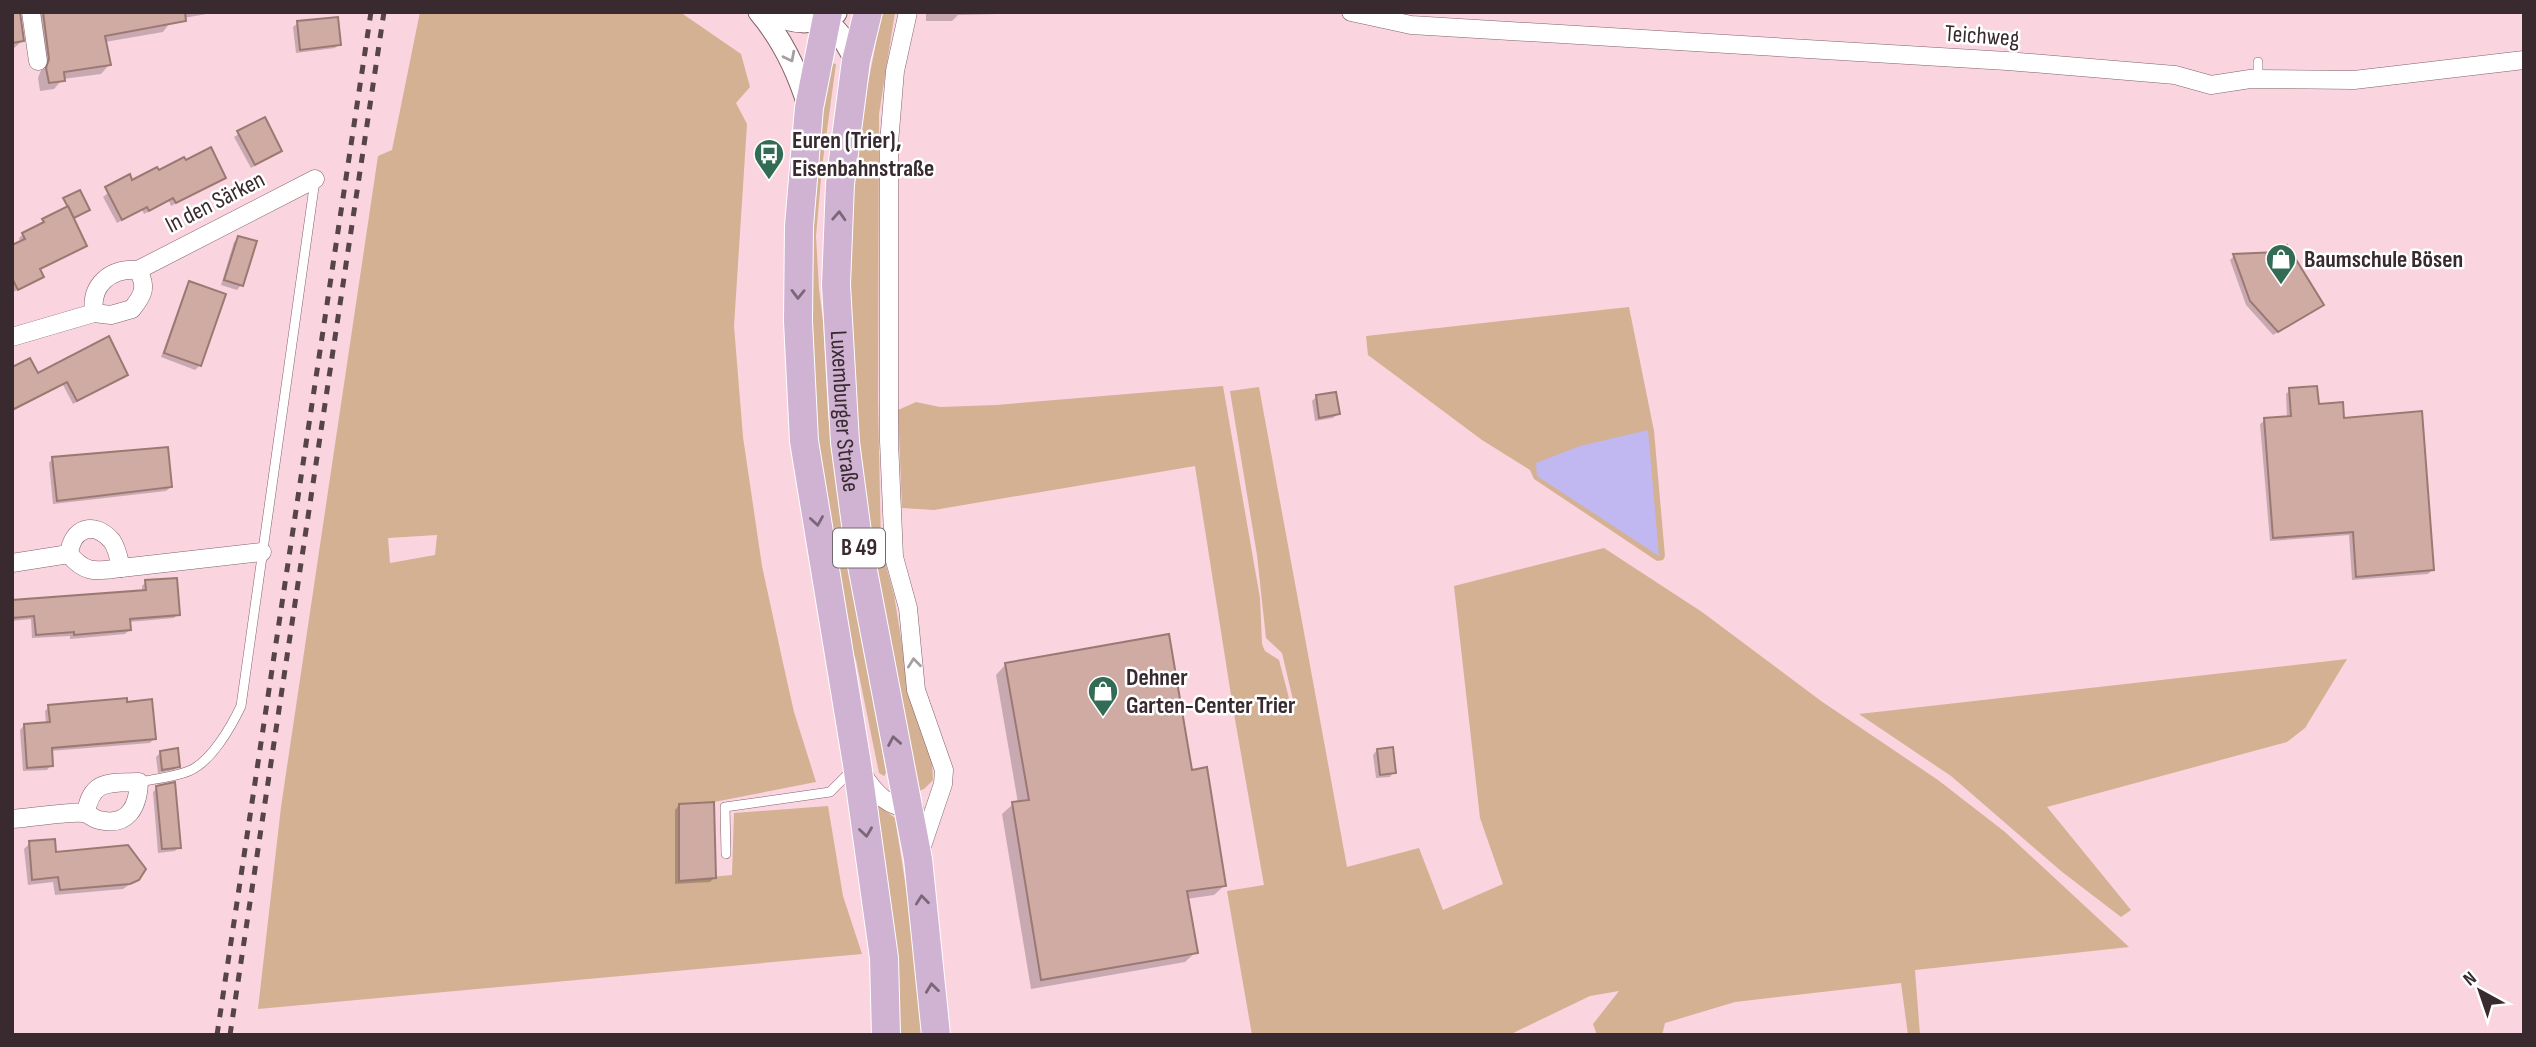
<svg xmlns="http://www.w3.org/2000/svg" width="2536" height="1047" viewBox="0 0 2536 1047" font-family="'Sofia Sans Condensed',sans-serif">
<style>
.green{fill:#d3b192;fill-rule:evenodd}
.water{fill:#c1b8f2}
.shadow{fill:#0003}
.building{fill:#d0aba3;stroke:#9b7972;stroke-width:2}
.lines{fill:none;stroke-linecap:round;stroke-linejoin:round}
.service-casing{stroke:#82616b;stroke-width:10}
.minor-casing{stroke:#82616b;stroke-width:19}
.tertiary-casing{stroke:#82616b;stroke-width:23}
.primary-casing{stroke:#fff;stroke-width:30}
.service{stroke:#fff;stroke-width:9}
.minor{stroke:#fff;stroke-width:18}
.tertiary{stroke:#fff;stroke-width:21}
.primary{stroke:#d0b2d2;stroke-width:28}
.rail{stroke:#56444a;stroke-width:5;stroke-dasharray:9 9;stroke-linecap:butt}
.oneway{stroke:#a59fa1}
.oneway2{stroke:#7c6778}
.labels{text-anchor:middle;dominant-baseline:central;stroke-width:5;stroke-linejoin:round;paint-order:stroke}
.shield{fill:#fff;stroke:#746a6d;stroke-width:2}
.shield-label{font-size:23px;font-weight:bold;fill:#382a2f}
.street-label{font-size:24px;fill:#382a2f;stroke:#fff}
.poi-label{font-size:24px;font-weight:bold;fill:#382a2f;stroke:#fff;text-anchor:start}
</style>
<rect width="100%" height="100%" fill="#fad4df"/>
<g class="green">
<path d="M420 12H680L741 54 750 87 736 103 747 124 734 326 743 437 762 566 783 663 794 712 816 782 714 802 679 804V880L732 875 734 813 828 806 843 896 862 954 258 1009 281 807 378 156 392 150ZM437 535 435 555 390 563 388 538Z"/>
<path d="M882 12H895L879 114 878 401 881 547 894 595 909 688 932 761 933 780 924 789 916 792 898 711 851 404 848 223 858 135Z"/>
<path d="M828 62 836 64 822 167 816 236 819 289 823 321 828 415 840 506 886 773 884 776 879 773 856 660 845 635 815 466 807 234Z"/>
<path d="M1629 307 1654 431 1665 556 1663 560 1657 561 1534 479 1530 470 1482 440 1368 355 1366 336Z"/>
<path d="M1223 386 1260 598 1262 644 1265 651 1279 660 1291 706 1294 704 1282 653 1266 638 1257 555 1230 391 1259 387 1347 867 1419 848 1443 910 1503 884 1480 818 1454 586 1604 548 1702 612 1821 701 1938 780 2005 832 2129 947 1915 970 1920 1035H1908L1901 983 1735 1002 1665 1023 1662 1035H1597L1593 1024 1619 991 1590 996 1509 1035H1252L1227 891 1264 885 1233 708 1195 466 934 510 902 508 898 410 916 402 940 407 996 405Z"/>
<path d="M2347 659 2305 728 2287 742 2047 807 2131 910 2121 917 2061 871 1951 776 1859 714Z"/>
<path d="M872 800 895 818 919 970 923 1035H897L893 920Z"/>
</g>
<path class="water" d="M1648 430 1659 556 1537 476 1536 463 1580 446Z"/>
<g class="shadow">
<path d="M12 12 22 41 12 50Z"/>
<path d="M36 12H218L172 20 163 32 105 42 109 65 101 74 63 79 54 89 40 91 38 78 41 70 32 16Z"/>
<path d="M926 12H1085L958 15 952 21H926Z"/>
<path d="M298 23 339 44 335 48 296 53 293 27Z"/>
<path d="M264 119 280 151 251 168 234 137Z"/>
<path d="M156 169 158 173 224 177 171 206 169 201 144 214 142 210 117 223 103 197 108 193Z"/>
<path d="M23 234 85 245 39 270 42 276 37 280 13 292 12 247 21 243 19 238Z"/>
<path d="M239 238 241 285 237 290 221 285 234 242Z"/>
<path d="M2234 256 2322 305 2273 335 2246 305 2230 260Z"/>
<path d="M190 283 200 365 195 370 161 357 186 287Z"/>
<path d="M12 369 37 375 126 374 73 404 63 385 12 411Z"/>
<path d="M2290 390 2343 419 2432 570 2428 574 2352 580 2349 535 2270 541 2260 424 2265 420 2287 418 2286 394Z"/>
<path d="M1316 397 1338 414 1333 418 1315 421 1312 401Z"/>
<path d="M53 458 171 487 166 491 53 504 49 463Z"/>
<path d="M146 582 178 614 174 618 129 622 130 629 125 634 70 639V636L32 638 31 619 12 621V602L142 592V586Z"/>
<path d="M1006 664 1191 772 1225 885 1214 895 1186 899 1196 952 1185 962 1031 989 1002 814 1013 804 1018 803 996 675Z"/>
<path d="M49 707 154 739 150 743 50 751 51 765 47 770 23 771 20 730 24 725 46 724 45 711Z"/>
<path d="M1377 750 1394 772 1390 777 1376 778 1373 755Z"/>
<path d="M161 752 178 766 174 770 158 773 156 757Z"/>
<path d="M157 788 179 847 175 851 158 853 153 792Z"/>
<path d="M679 805 714 878 710 882 675 884V810Z"/>
<path d="M30 843 55 854 137 879 123 889 55 895 53 882 28 885 24 849Z"/>
</g>
<g class="building">
<path d="M12 12H20L24 41 12 43Z"/>
<path d="M43 12H185L186 21 105 36 111 65 64 72 65 81 49 83 46 68 49 59Z"/>
<path d="M338 17 341 45 300 50 297 21Z"/>
<path d="M265 117 282 151 255 165 237 131Z"/>
<path d="M211 147 226 178 176 203 173 198 149 211 147 207 122 220 105 187 130 174 132 180 157 167 159 170 184 157 186 160Z"/>
<path d="M80 190 90 210 74 218 63 198Z"/>
<path d="M68 206 87 246 40 269 44 277 18 290 12 278V245L25 239 22 233 44 222 42 219Z"/>
<path d="M238 236 257 241 243 286 224 280Z"/>
<path d="M2287 245 2324 305 2278 332 2250 301 2233 254 2279 252Z"/>
<path d="M189 281 226 294 201 366 164 353Z"/>
<path d="M109 336 128 375 77 401 67 382 12 410V367L30 358 38 373Z"/>
<path d="M2317 386 2319 404 2343 402 2344 418 2422 411 2434 570 2356 577 2353 532 2273 538 2264 418 2291 416 2289 388Z"/>
<path d="M1336 392 1340 414 1319 418 1316 395Z"/>
<path d="M168 447 172 487 57 501 52 457Z"/>
<path d="M177 578 180 615 130 619 131 630 74 635V632L36 635 34 616 12 618V600L146 590 145 580Z"/>
<path d="M1169 634 1192 770 1207 767 1226 886 1187 891 1198 953 1041 980 1012 802 1029 800 1005 663Z"/>
<path d="M127 698V702L152 699 156 739 52 748 53 766 27 768 24 724 50 722 48 705Z"/>
<path d="M1393 747 1396 773 1380 775 1377 749Z"/>
<path d="M178 748 180 767 162 770 160 751Z"/>
<path d="M175 782 181 848 162 849 156 786Z"/>
<path d="M714 802 716 878 679 881V804Z"/>
<path d="M55 839 56 852 128 845 146 869 139 880 130 884 60 890 58 877 32 880 29 841Z"/>
</g>
<g class="lines">
<g class="service-casing">
<g id="service">
<path d="M2258 79V62"/>
<path d="M139 782C155 779 174 777 189 771 211 762 231 727 241 706L315 180"/>
<path d="M726 854 725 807 830 792 851 771"/>
</g>
</g>
<g class="minor-casing">
<g id="minor">
<path d="M31 12 38 61"/>
<path d="M908 12 895 71 889 143V441L894 557 908 608 916 690 944 770 943 784 919 855"/>
<path d="M1351 12 1411 25 2007 61 2175 75 2211 85 2250 79 2354 80 2524 60"/>
<path d="M94 313 111 315 132 309C144 294 147 287 138 270"/>
<path d="M12 337 94 313C90 285 110 268 138 270L315 179"/>
<path d="M69 554C86 575 97 571 121 568"/>
<path d="M12 563 69 554C72 528 94 520 112 541 117 548 119 559 121 568L262 552"/>
<path d="M862 773C874 793 889 809 914 808"/>
<path d="M12 819C30 818 69 811 84 813 89 814 94 819 99 820 128 827 138 807 139 782 110 783 91 779 86 813"/>
</g>
</g>
<g class="tertiary-casing">
<g id="tertiary">
<path d="M759 12C783 40 797 70 808 105"/>
<path d="M770 12C794 25 811 25 836 13"/>
<path d="M820 12 842 37 856 61"/>
</g>
</g>
<g class="primary-casing">
<g id="primary">
<path d="M828 12 809 108 799 226 798 321 804 441 857 764 884 958 886 1035"/>
<path id="s1" d="M868 12 856 61 840 184 836 285 845 442 860 555 918 859 936 1035"/>
</g>
</g>
<use href="#service" class="service"/>
<use href="#minor" class="minor"/>
<use href="#tertiary" class="tertiary"/>
<use href="#primary" class="primary"/>
<g class="rail">
<path d="M217 1035 371 12"/>
<path d="M230 1035 384 12"/>
</g>
</g>
<defs><path id="oneway-chevron" d="M-2-3.5L2.5 0L-2 3.5" fill="none" stroke-width="1.6" stroke-linecap="round" stroke-linejoin="round" transform="scale(1.75)"/></defs>
<g class="oneway">
<use href="#oneway-chevron" transform="translate(790 57) rotate(63)"/>
<use href="#oneway-chevron" transform="translate(914 663) rotate(-96)"/>
</g>
<g class="oneway2">
<use href="#oneway-chevron" transform="translate(839 216) rotate(-87)"/>
<use href="#oneway-chevron" transform="translate(798 294) rotate(91)"/>
<use href="#oneway-chevron" transform="translate(817 521) rotate(81)"/>
<use href="#oneway-chevron" transform="translate(894 741) rotate(-100)"/>
<use href="#oneway-chevron" transform="translate(866 832) rotate(82)"/>
<use href="#oneway-chevron" transform="translate(922 900) rotate(-96)"/>
<use href="#oneway-chevron" transform="translate(932 988) rotate(-97)"/>
</g>
<defs>
<g id="bus-pin" transform="scale(1.575)"><path d="M0 17L-7.5 6A9.5 9.5 0 1 1 7.5 6Z" fill="#336c55" stroke="#fff"/><path d="M-5-6H5V4H4V6H2V4H-2V6H-4V4H-5ZM-3.5-4V0h7V-4ZM-3.5 1.2v1.5H-2V1.2ZM2 1.2v1.5H3.5V1.2Z" fill="#fff"/></g>
<g id="shop-pin" transform="scale(1.575)"><path d="M0 17L-7.5 6A9.5 9.5 0 1 1 7.5 6Z" fill="#336c55" stroke="#fff"/><path d="M-5-2.5h2.3a2.7 3.5 0 0 1 5.4 0H5L5.5 6h-11ZM-1.5-2.5h3a1.5 2.3 0 0 0-3 0Z" fill="#fff"/></g>
</defs>
<g fill-rule="evenodd">
<use href="#bus-pin" x="769" y="154"/>
<use href="#shop-pin" x="2281" y="259"/>
<use href="#shop-pin" x="1103" y="691"/>
</g>
<g class="labels">
<rect class="shield" x="833" y="528.5" width="52" height="39" rx="5"/>
<g class="shield-label">
<text x="859" y="548">B 49</text>
</g>
<g class="street-label">
<text transform="translate(1982 36) rotate(4)">Teichweg</text>
<text transform="translate(215 202) rotate(-27)">In den Särken</text>
<text stroke="none"><textPath href="#s1" startOffset="402">Luxemburger Straße</textPath></text>
</g>
<g class="poi-label">
<text x="792" y="140">Euren (Trier),<tspan x="792" dy="28">Eisenbahnstraße</tspan></text>
<text x="2304" y="259">Baumschule Bösen</text>
<text x="1126" y="677">Dehner<tspan x="1126" dy="28">Garten-Center Trier</tspan></text>
</g>
</g>
<rect width="2536" height="1047" fill="none" stroke="#382a2f" stroke-width="28"/>
<g transform="translate(2480 991) rotate(320)" stroke="#ffffff" stroke-width="5" paint-order="stroke">
<path d="M0-5L12 26L0 18L-12 26Z" fill="#382a2f"/>
<text y="-10" font-size="19" font-weight="bold" text-anchor="middle" fill="#382a2f">N</text>
</g>
</svg>
